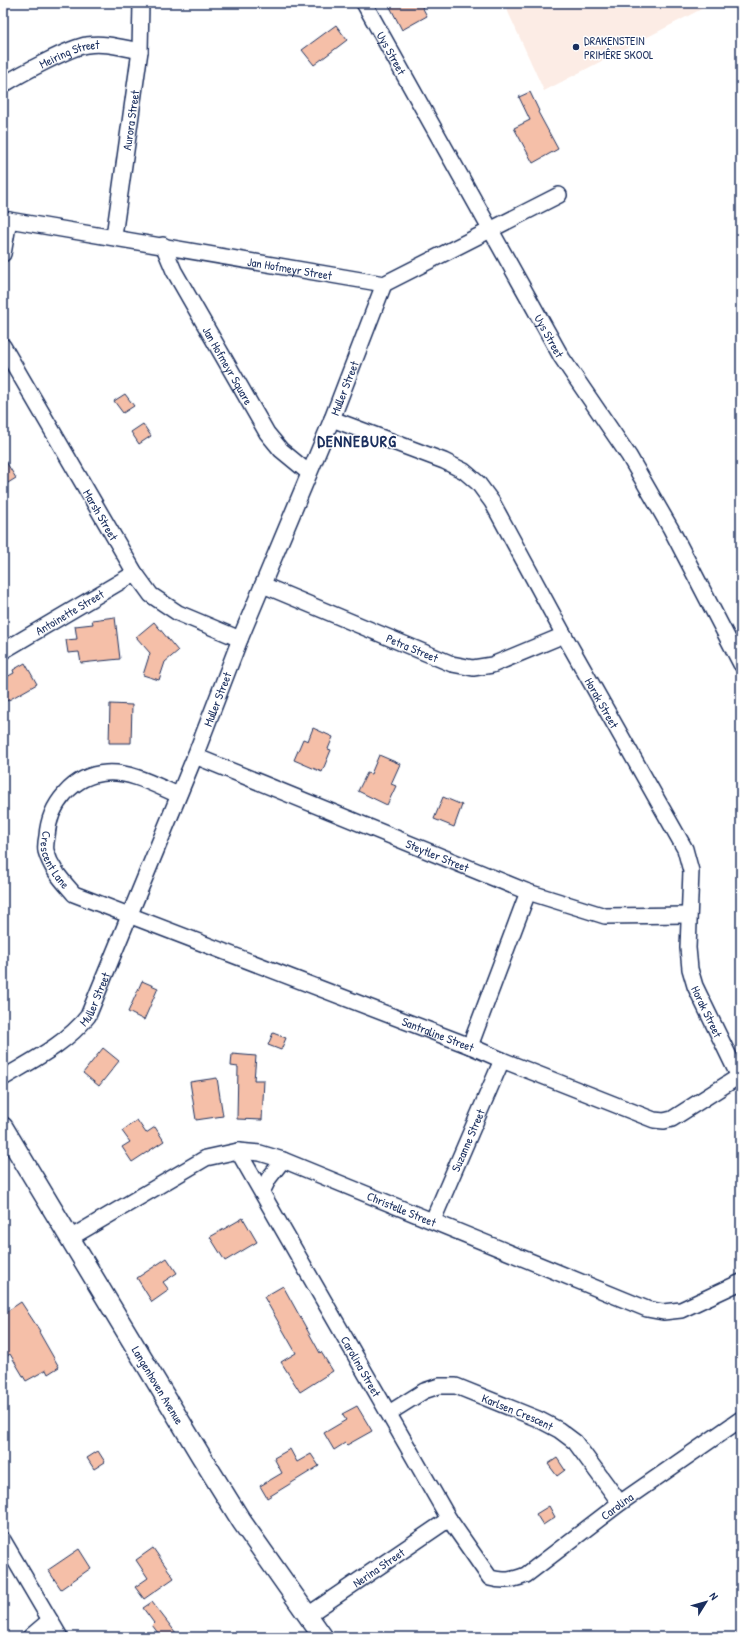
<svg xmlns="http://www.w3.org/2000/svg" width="744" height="1640" viewBox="0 0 744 1640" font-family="'Patrick Hand',sans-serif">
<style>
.built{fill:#fcece5}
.building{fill:#f5bfa8;stroke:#1b2f5e}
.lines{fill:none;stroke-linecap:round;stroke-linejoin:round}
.minor-casing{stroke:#1b2f5e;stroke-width:18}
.tertiary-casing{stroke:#1b2f5e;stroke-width:22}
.minor{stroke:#fff;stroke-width:15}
.tertiary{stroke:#fff;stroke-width:19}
.poi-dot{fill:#1b2f5e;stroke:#fff;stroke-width:1.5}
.labels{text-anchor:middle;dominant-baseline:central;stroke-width:3;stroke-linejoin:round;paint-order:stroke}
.poi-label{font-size:12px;fill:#1b2f5e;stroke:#fff;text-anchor:start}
.street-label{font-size:12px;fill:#1b2f5e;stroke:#fff}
.district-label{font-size:16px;font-weight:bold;letter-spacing:1px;fill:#1b2f5e;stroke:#fff}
</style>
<rect width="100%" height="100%" fill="#fff"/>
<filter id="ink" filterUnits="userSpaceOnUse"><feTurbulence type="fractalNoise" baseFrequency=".025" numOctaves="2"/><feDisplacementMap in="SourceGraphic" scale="8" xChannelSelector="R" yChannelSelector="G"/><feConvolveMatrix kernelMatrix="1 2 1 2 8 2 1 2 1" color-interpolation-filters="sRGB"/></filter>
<g filter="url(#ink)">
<path class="built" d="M504 3H713L544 91Z"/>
<g class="building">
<path d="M388 3H420L427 16 402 30Z"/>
<path d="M336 25 347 40 314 65 302 50Z"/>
<path d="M530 92 539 111 538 112 558 149 533 163 514 128 530 120 519 97Z"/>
<path d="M125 394 134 406 123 413 114 401Z"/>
<path d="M143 424 151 436 139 444 131 432Z"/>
<path d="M3 457 16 478 3 486Z"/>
<path d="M115 617 120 659 81 663 79 652 68 653 66 640 77 639 75 626 93 624 92 620Z"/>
<path d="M154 622 178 651 165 662 159 680 143 675 150 653 136 637Z"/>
<path d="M25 663 37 684 7 701 3 695V679L14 673 13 670Z"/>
<path d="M110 704 132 705 131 743H109Z"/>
<path d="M313 728 333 737 328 749 331 750 322 772 294 760 303 739 308 741Z"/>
<path d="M379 755 400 764 391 784 396 786 387 805 358 791 367 773 371 774Z"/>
<path d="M443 797 462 805 454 827 434 819Z"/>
<path d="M142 981 158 988 144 1020 128 1012Z"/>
<path d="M273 1033 286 1038 281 1050 268 1045Z"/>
<path d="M103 1048 119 1061 99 1086 83 1073Z"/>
<path d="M232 1054 256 1056 254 1080H264L262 1120 237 1119 238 1067 231 1066Z"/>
<path d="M217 1078 223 1116 196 1120 190 1082Z"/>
<path d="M137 1120 146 1133 155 1127 164 1141 132 1162 122 1147 130 1142 122 1131Z"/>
<path d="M243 1218 257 1242 225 1261 210 1237Z"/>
<path d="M167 1258 177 1273 163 1282 169 1290 152 1302 137 1278Z"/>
<path d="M283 1286 320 1353 321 1352 333 1371 300 1392 281 1362 296 1353 264 1297Z"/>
<path d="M21 1302 40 1331 39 1332 59 1367 48 1374 46 1370 26 1381 10 1354 3 1359V1314Z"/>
<path d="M357 1406 372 1431 347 1445 345 1443 334 1450 324 1433 346 1420 342 1414Z"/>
<path d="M290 1449 297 1462 311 1454 319 1466 267 1498 260 1486 282 1473 274 1458Z"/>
<path d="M98 1451 105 1462 94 1469 87 1458Z"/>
<path d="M557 1458 565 1470 557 1476 548 1464Z"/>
<path d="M549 1506 555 1517 543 1525 536 1514Z"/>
<path d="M153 1548 174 1578 144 1599 135 1587 148 1578 136 1560Z"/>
<path d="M79 1549 91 1568 61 1589 48 1570Z"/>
<path d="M152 1602 176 1633 170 1637H161L152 1625 154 1623 143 1608Z"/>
</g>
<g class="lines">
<g class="minor-casing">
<g id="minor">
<path id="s1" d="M364 3 562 358 629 456 671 529 741 664"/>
<path id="s2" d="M3 85C19 75 70 47 87 45 105 42 123 48 140 51"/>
<path id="s3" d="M3 219 384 284 559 195"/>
<path id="s4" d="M114 236 140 51 141 3"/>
<path id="s5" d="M163 245 174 271 267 433 281 450 309 473"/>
<path d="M3 254 9 220"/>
<path id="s6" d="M3 346 135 573 151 595 178 613 240 639"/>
<path id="s7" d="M332 419 444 461 464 471 478 483 492 502 564 635 685 849 691 871 688 948 690 969 695 986 741 1081"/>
<path id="s8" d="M263 585 452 664 473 668 492 665 564 635"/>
<path id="s9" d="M3 651 135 573"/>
<path id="s10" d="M195 756 528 892 605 916 688 915"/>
<path id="s11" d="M178 795C155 785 131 771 106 773 73 775 49 805 47 836 46 841 45 846 46 851 51 869 62 880 74 894L470 1046 502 1060 654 1120 664 1121 672 1119 741 1075"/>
<path d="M470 1046 528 892"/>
<path id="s12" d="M3 1078C33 1060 66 1044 88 1016L195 756 240 639 332 419 384 284"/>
<path id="s13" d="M238 1151 449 1519 490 1578C504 1582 513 1580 526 1575L620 1503 741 1419"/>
<path d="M262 1192 269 1178 283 1160"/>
<path id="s14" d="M433 1220 502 1060"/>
<path id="s15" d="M70 1238 206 1158 238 1151 260 1153 283 1160 647 1309 663 1312 681 1310 741 1282"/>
<path id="s16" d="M389 1413 424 1391 439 1386H456L538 1419 559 1430 575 1442 620 1503"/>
<path d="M3 1540 60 1637"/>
<path id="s17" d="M308 1615 449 1519"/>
<path d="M30 1637 50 1620"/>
</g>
</g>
<g class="tertiary-casing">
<g id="tertiary">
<path id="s18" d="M3 1127 201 1456 242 1522 323 1637"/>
</g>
</g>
<use href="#minor" class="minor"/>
<use href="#tertiary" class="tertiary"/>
</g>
</g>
<circle class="poi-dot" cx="576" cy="47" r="4"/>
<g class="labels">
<g class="poi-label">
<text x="584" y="40">DRAKENSTEIN<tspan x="584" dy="14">PRIMÊRE SKOOL</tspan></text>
</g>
<g class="street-label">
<text stroke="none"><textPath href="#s1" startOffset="57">Uys Street</textPath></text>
<text stroke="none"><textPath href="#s2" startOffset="74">Meiring Street</textPath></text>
<text stroke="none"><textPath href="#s4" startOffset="117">Aurora Street</textPath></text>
<text stroke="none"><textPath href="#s3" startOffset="291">Jan Hofmeyr Street</textPath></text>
<text stroke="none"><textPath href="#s1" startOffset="381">Uys Street</textPath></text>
<text stroke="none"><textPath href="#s5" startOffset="137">Jan Hofmeyr Square</textPath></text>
<text stroke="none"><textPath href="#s12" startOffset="784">Muller Street</textPath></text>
<text stroke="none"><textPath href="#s6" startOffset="195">Marsh Street</textPath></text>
<text stroke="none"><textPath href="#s9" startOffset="77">Antoinette Street</textPath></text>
<text stroke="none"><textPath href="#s8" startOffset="162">Petra Street</textPath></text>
<text stroke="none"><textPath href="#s12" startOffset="448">Muller Street</textPath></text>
<text stroke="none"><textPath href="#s7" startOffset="413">Horak Street</textPath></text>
<text stroke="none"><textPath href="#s10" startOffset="262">Steytler Street</textPath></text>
<text stroke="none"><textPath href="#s11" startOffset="196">Crescent Lane</textPath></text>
<text stroke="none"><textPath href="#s12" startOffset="124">Muller Street</textPath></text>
<text stroke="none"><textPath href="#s7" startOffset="748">Horak Street</textPath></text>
<text stroke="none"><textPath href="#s11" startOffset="627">Santraline Street</textPath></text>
<text stroke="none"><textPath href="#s14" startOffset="87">Suzanne Street</textPath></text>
<text stroke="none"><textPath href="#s15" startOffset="365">Christelle Street</textPath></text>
<text stroke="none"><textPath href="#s13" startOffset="248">Carolina Street</textPath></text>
<text stroke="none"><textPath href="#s18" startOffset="301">Langenhoven Avenue</textPath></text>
<text stroke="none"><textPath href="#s16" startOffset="141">Karlsen Crescent</textPath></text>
<text stroke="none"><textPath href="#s13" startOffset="647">Carolina</textPath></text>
<text stroke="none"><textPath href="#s17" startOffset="85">Nerina Street</textPath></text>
</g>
<g class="district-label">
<text x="357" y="441">DENNEBURG</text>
</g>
</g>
<rect width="744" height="1640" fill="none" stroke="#fff" stroke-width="16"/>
<rect x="8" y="8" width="728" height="1624" fill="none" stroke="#1b2f5e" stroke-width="1.5" filter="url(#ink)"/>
<g transform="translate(706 1602) rotate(53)" stroke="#ffffff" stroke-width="3" paint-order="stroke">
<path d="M0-3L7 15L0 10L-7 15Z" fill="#1b2f5e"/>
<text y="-6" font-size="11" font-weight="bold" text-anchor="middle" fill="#1b2f5e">N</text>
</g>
</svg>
